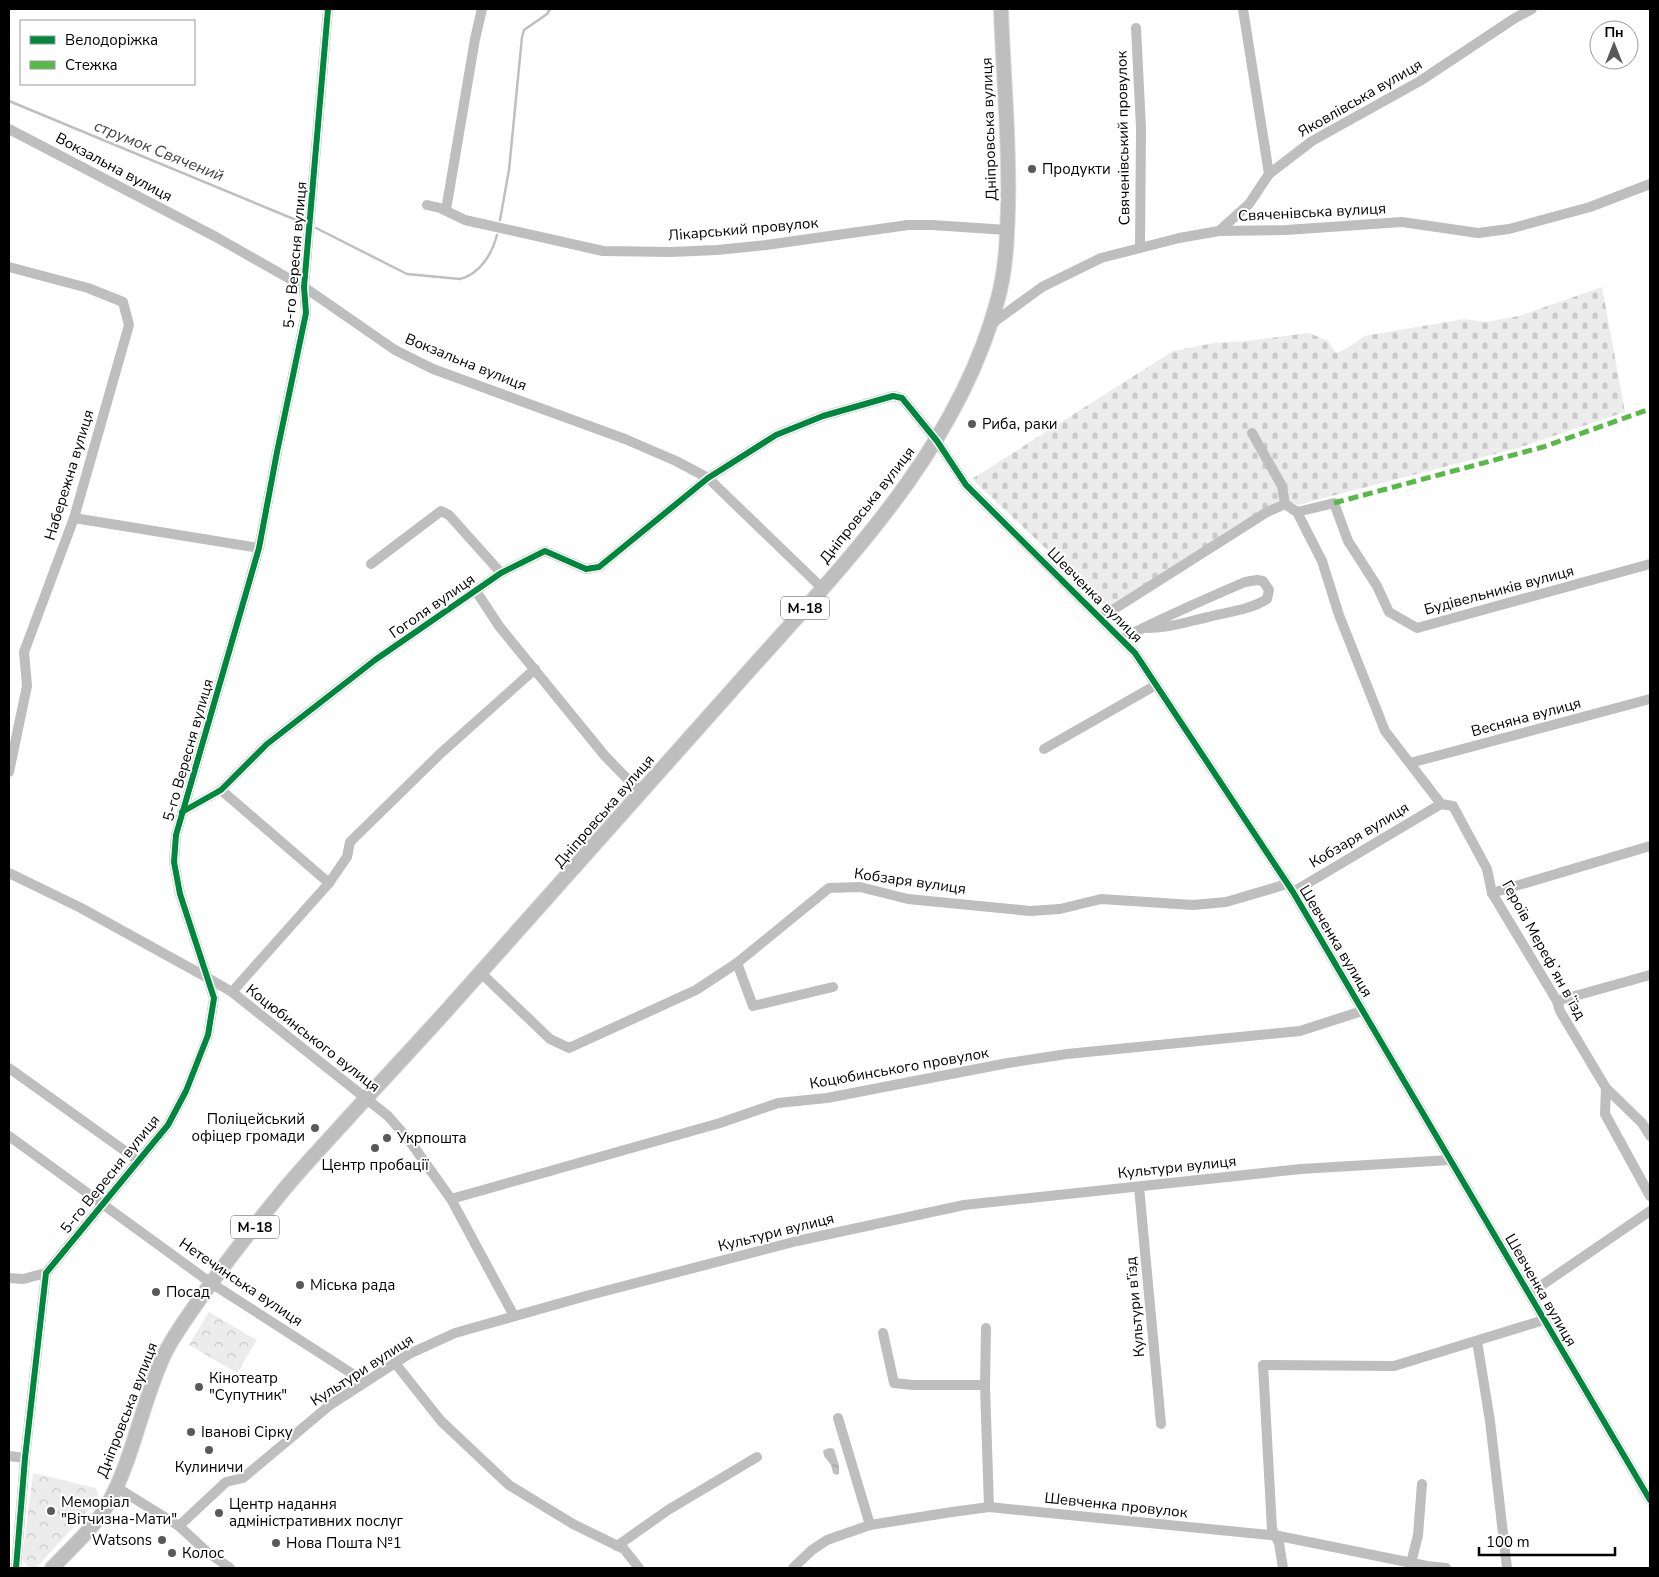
<svg xmlns="http://www.w3.org/2000/svg" width="1659" height="1577" viewBox="0 0 1659 1577" font-family="'Nunito Sans',sans-serif">
<style>
.forest{fill:url(#forest-crowns)}
.cemetery{fill:url(#cemetery-stones)}
.water{fill:url(#water-ripples)}
.lines{fill:none;stroke-linecap:round;stroke-linejoin:round}
.stream{stroke:#bfbfbf;stroke-width:2.5}
.highway-casing{stroke:#dbdbdb;stroke-width:16}
.minor{stroke:#bebebe;stroke-width:10}
.highway{stroke:#bebebe;stroke-width:14}
.quiet{stroke:#58b947;stroke-width:5;stroke-dasharray:10 5;stroke-linecap:butt}
.cycleway-casing{stroke:#fff;stroke-width:9}
.cycleway{stroke:#00873e;stroke-width:6}
.poi-dot{fill:#595959;stroke:#fff;stroke-width:2}
.labels{text-anchor:middle;dominant-baseline:central;stroke-width:4;stroke-linejoin:round;paint-order:stroke}
.shield{fill:#fff;stroke:#4c4c4c;stroke-width:1}
.shield-label{font-size:14px;font-weight:bold;fill:#000}
.street-label{font-size:15px;fill:#000;stroke:#fff}
.poi-label{font-size:15px;fill:#000;stroke:#fff;text-anchor:start}
.water-label{font-size:16px;font-style:italic;fill:#444;stroke:#fff}
</style>
<defs>
<pattern id="forest-crowns" width="20" height="18" patternUnits="userSpaceOnUse" patternTransform="scale(1.25)"><rect width="20" height="18" fill="#ececec"/><path d="M2 6a3 3 0 1 1 6 0M12 15a3 3 0 1 1 6 0" fill="none" stroke="#c9c9c9"/></pattern>
<pattern id="cemetery-stones" width="16" height="16" patternUnits="userSpaceOnUse" patternTransform="scale(1.25)"><rect width="16" height="16" fill="#ececec"/><path d="M2 7V4a2 2 0 0 1 4 0v3zM10 15v-3a2 2 0 0 1 4 0v3z" fill="#c9c9c9"/></pattern>
<pattern id="water-ripples" width="26" height="14" patternUnits="userSpaceOnUse" patternTransform="scale(1.25)"><rect width="26" height="14" fill="#bfbfbf"/><path d="M2 4q2-2 4 0t4 0M15 11q2-2 4 0t4 0" fill="none" stroke="#a2a2a2"/></pattern>
</defs>
<rect width="100%" height="100%" fill="#fff"/>
<g class="forest">
<path d="M209 1312 257 1340 237 1373 189 1345Z"/>
<path d="M33 1473 96 1488 98 1495 91 1508 37 1567H28L22 1559Z"/>
</g>
<path class="cemetery" d="M1602 287 1625 412 1518 448 1297 505 1283 498 1109 608 972 479 1173 351 1214 343 1246 341 1308 333 1327 340 1336 353 1348 348 1364 336 1464 319 1486 322 1519 316Z"/>
<path class="water" d="M830 1448 834 1449 839 1466V1474L836 1475 833 1473 831 1465 824 1456 823 1451 826 1449Z"/>
<g class="lines">
<g class="stream">
<path d="M9 101 301 222"/>
<path d="M500 220 509 170 522 37 524 30 547 14 550 9"/>
<path d="M316 228 407 274 460 279C480 274 492 254 497 235"/>
</g>
<g class="highway-casing">
<path id="highway" d="M52 1568C71 1548 94 1528 108 1504 134 1457 142 1401 165 1353 175 1333 189 1315 201 1297 227 1261 254 1226 282 1192 300 1170 320 1149 339 1128 375 1088 412 1049 448 1009 543 903 638 797 732 690 835 573 955 457 997 302 1006 271 1007 240 1008 208 1010 141 1003 75 1001 9"/>
</g>
<g class="minor">
<path d="M1243 9 1269 174"/>
<path d="M1136 28 1141 128 1140 248"/>
<path d="M9 129 216 237 304 287 395 350 433 369 625 439 676 461 708 478 822 588"/>
<path d="M427 205 440 208 465 220 603 251 671 252 717 250 766 245 908 225H932L1007 230"/>
<path d="M446 210 475 39 482 9"/>
<path d="M1219 231 1249 204 1269 174 1312 141 1420 81 1515 18 1532 9"/>
<path d="M9 267 88 288 123 302 129 325 74 518 24 652 27 686 9 772"/>
<path d="M990 325 1042 287 1101 258 1179 238 1219 231 1286 230 1402 222 1478 233 1509 229 1590 207 1650 184"/>
<path d="M1252 433 1282 486 1285 504"/>
<path d="M1297 512 1334 503 1348 541 1377 586 1389 612 1417 628 1650 564"/>
<path d="M74 518 259 548"/>
<path d="M371 564 441 511 449 515 501 573"/>
<path d="M476 591 499 626 605 756 641 793"/>
<path d="M1100 618 1267 512 1285 504 1297 512 1322 561 1339 615 1385 731 1441 804 1453 806 1487 869 1492 893 1557 1001 1560 1011 1606 1088 1605 1114 1650 1196"/>
<path d="M1121 639C1162 618 1203 600 1245 582L1257 580 1263 581 1269 590 1267 599C1250 610 1227 612 1208 617 1186 622 1166 629 1143 628"/>
<path d="M1044 749 1156 685"/>
<path d="M1410 763 1650 699"/>
<path d="M221 790 329 883 232 992"/>
<path d="M182 812 221 790 267 744 375 660 501 573 545 551 586 569 599 567 708 478 776 435 823 416 893 396 902 398 937 441 966 485 1135 653 1293 892 1650 1500"/>
<path d="M9 873 81 908 208 978 232 992 388 1116 409 1140 451 1199 514 1316"/>
<path d="M329 883 347 857 350 842 441 753 535 669"/>
<path d="M1293 892 1441 804"/>
<path d="M1492 893 1650 846"/>
<path d="M737 963 753 1006 833 987"/>
<path d="M481 973 550 1039 569 1048 696 990 737 963 829 888 860 887 908 899 1030 911 1060 909 1101 899 1193 905 1226 902 1287 884"/>
<path d="M1557 1001 1650 975"/>
<path d="M9 1068 139 1161"/>
<path d="M1606 1088 1642 1123 1650 1136"/>
<path d="M9 1136 211 1283 365 1382"/>
<path d="M1139 1187 1161 1424"/>
<path d="M451 1199 720 1123 778 1103 827 1098 1008 1063 1067 1054 1300 1031 1362 1011"/>
<path d="M9 1278 23 1279 46 1273"/>
<path d="M1529 1294 1650 1211"/>
<path d="M986 1328 985 1385 989 1507"/>
<path d="M883 1333 894 1383 913 1385H985"/>
<path d="M1477 1341 1490 1421 1507 1568"/>
<path d="M395 1363 441 1421 509 1485 573 1524 624 1549 639 1568"/>
<path d="M838 1418 870 1525"/>
<path d="M9 1456 25 1458"/>
<path d="M116 1487 179 1526 206 1551 230 1568"/>
<path d="M179 1526 226 1482 243 1478 330 1405 409 1354 455 1333 586 1296 797 1241 964 1205 1301 1169 1450 1160"/>
<path d="M617 1546 668 1510 757 1457"/>
<path d="M1411 1563 1418 1535 1422 1484"/>
<path d="M16 1568 25 1458 46 1273 168 1125 186 1091 208 1035 214 998 180 894 174 862 176 835 259 548 277 452 306 313 304 287 328 9"/>
<path d="M793 1568 812 1550 827 1540 870 1525 952 1512 989 1507 1279 1536 1427 1566 1446 1568"/>
<path d="M1283 1568 1279 1543 1272 1529 1263 1365 1394 1366 1544 1320"/>
</g>
<use href="#highway" class="highway"/>
<path class="quiet" d="M1334 503 1543 447 1650 409"/>
<g class="cycleway-casing">
<g id="cycleway">
<path d="M182 812 221 790 267 744 375 660 501 573 545 551 586 569 599 567 708 478 776 435 823 416 893 396 902 398 937 441 966 485 1135 653 1293 892 1650 1500"/>
<path d="M16 1568 25 1458 46 1273 168 1125 186 1091 208 1035 214 998 180 894 174 862 176 835 259 548 277 452 306 313 304 287 328 9"/>
</g>
</g>
<use href="#cycleway" class="cycleway"/>
</g>
<g class="poi-dot">
<circle cx="1032" cy="169" r="5"/>
<circle cx="972" cy="424" r="5"/>
<circle cx="315" cy="1128" r="5"/>
<circle cx="387" cy="1138" r="5"/>
<circle cx="375" cy="1148" r="5"/>
<circle cx="300" cy="1285" r="5"/>
<circle cx="156" cy="1292" r="5"/>
<circle cx="199" cy="1387" r="5"/>
<circle cx="191" cy="1432" r="5"/>
<circle cx="209" cy="1450" r="5"/>
<circle cx="51" cy="1511" r="5"/>
<circle cx="219" cy="1513" r="5"/>
<circle cx="162" cy="1540" r="5"/>
<circle cx="276" cy="1543" r="5"/>
<circle cx="172" cy="1553" r="5"/>
</g>
<g class="labels">
<g class="shield">
<rect x="781" y="596.5" width="48" height="23" rx="4"/>
<rect x="231" y="1215.5" width="48" height="23" rx="4"/>
</g>
<g class="shield-label">
<text x="805" y="608">М-18</text>
<text x="255" y="1227">М-18</text>
</g>
<g class="street-label">
<text transform="translate(1360 98) rotate(-30)">Яковлівська вулиця</text>
<text transform="translate(989 129) rotate(-92)">Дніпровська вулиця</text>
<text transform="translate(1123 138) rotate(-91)">Свяченівський провулок</text>
<text transform="translate(114 167) rotate(28)">Вокзальна вулиця</text>
<text transform="translate(1312 212) rotate(-3)">Свяченівська вулиця</text>
<text transform="translate(743 229) rotate(-5)">Лікарський провулок</text>
<text transform="translate(295 255) rotate(-85)">5-го Вересня вулиця</text>
<text transform="translate(466 362) rotate(22)">Вокзальна вулиця</text>
<text transform="translate(69 475) rotate(-73)">Набережна вулиця</text>
<text transform="translate(867 505) rotate(-52)">Дніпровська вулиця</text>
<text transform="translate(1499 590) rotate(-15)">Будівельників вулиця</text>
<text transform="translate(1095 595) rotate(45)">Шевченка вулиця</text>
<text transform="translate(432 606) rotate(-35)">Гоголя вулиця</text>
<text transform="translate(1526 717) rotate(-15)">Весняна вулиця</text>
<text transform="translate(188 750) rotate(-74)">5-го Вересня вулиця</text>
<text transform="translate(604 811) rotate(-49)">Дніпровська вулиця</text>
<text transform="translate(1359 835) rotate(-31)">Кобзаря вулиця</text>
<text transform="translate(910 881) rotate(8)">Кобзаря вулиця</text>
<text transform="translate(1336 941) rotate(59)">Шевченка вулиця</text>
<text transform="translate(1544 950) rotate(61)">Героїв Мерефʼян вʼїзд</text>
<text transform="translate(313 1038) rotate(38)">Коцюбинського вулиця</text>
<text transform="translate(899 1068) rotate(-10)">Коцюбинського провулок</text>
<text transform="translate(1177 1167) rotate(-6)">Культури вулиця</text>
<text transform="translate(110 1174) rotate(-51)">5-го Вересня вулиця</text>
<text transform="translate(776 1232) rotate(-14)">Культури вулиця</text>
<text transform="translate(241 1282) rotate(34)">Нетечинська вулиця</text>
<text transform="translate(1541 1290) rotate(60)">Шевченка вулиця</text>
<text transform="translate(1135 1307) rotate(-95)">Культури в’їзд</text>
<text transform="translate(362 1370) rotate(-33)">Культури вулиця</text>
<text transform="translate(127 1410) rotate(-69)">Дніпровська вулиця</text>
<text transform="translate(1116 1505) rotate(6)">Шевченка провулок</text>
</g>
<g class="poi-label">
<text x="1042" y="169">Продукти</text>
<text x="982" y="424">Риба, раки</text>
<text x="305" y="1119" text-anchor="end">Поліцейський<tspan x="305" dy="17">офіцер громади</tspan></text>
<text x="397" y="1138">Укрпошта</text>
<text x="375" y="1165" text-anchor="middle">Центр пробації</text>
<text x="310" y="1285">Міська рада</text>
<text x="166" y="1292">Посад</text>
<text x="209" y="1378">Кінотеатр<tspan x="209" dy="17">"Супутник"</tspan></text>
<text x="201" y="1432">Іванові Сірку</text>
<text x="209" y="1467" text-anchor="middle">Кулиничи</text>
<text x="61" y="1502">Меморіал<tspan x="61" dy="17">"Вітчизна-Мати"</tspan></text>
<text x="229" y="1504">Центр надання<tspan x="229" dy="17">адміністративних послуг</tspan></text>
<text x="152" y="1540" text-anchor="end">Watsons</text>
<text x="286" y="1543">Нова Пошта №1</text>
<text x="182" y="1553">Колос</text>
</g>
<g class="water-label">
<text transform="translate(159 151) rotate(22)">струмок Свячений</text>
</g>
</g>
<rect width="1659" height="1577" fill="none" stroke="#000000" stroke-width="20"/>
<rect x="20" y="20" width="175" height="65" fill="#ffffff" stroke="#999999"/>
<rect x="30" y="36" width="25" height="8" fill="#00873e" stroke="#999999"/>
<text x="65" y="45" font-size="15" fill="#000000">Велодоріжка</text>
<rect x="30" y="61" width="25" height="8" fill="#58b947" stroke="#999999"/>
<text x="65" y="70" font-size="15" fill="#000000">Стежка</text>
<g transform="translate(1614 45)"><circle r="24" fill="#ffffff" stroke="#999999"/>
<path d="M0-4L9 19L0 12L-9 19Z" fill="#595959"/>
<text y="-8" font-size="14" font-weight="bold" text-anchor="middle" fill="#000000">Пн</text>
</g>
<path d="M1479 1547v8h136v-8" fill="none" stroke="#000000" stroke-width="2.5"/>
<text x="1486" y="1547" font-size="15" fill="#000000" stroke="#ffffff" stroke-width="4" paint-order="stroke">100 m</text>
</svg>
